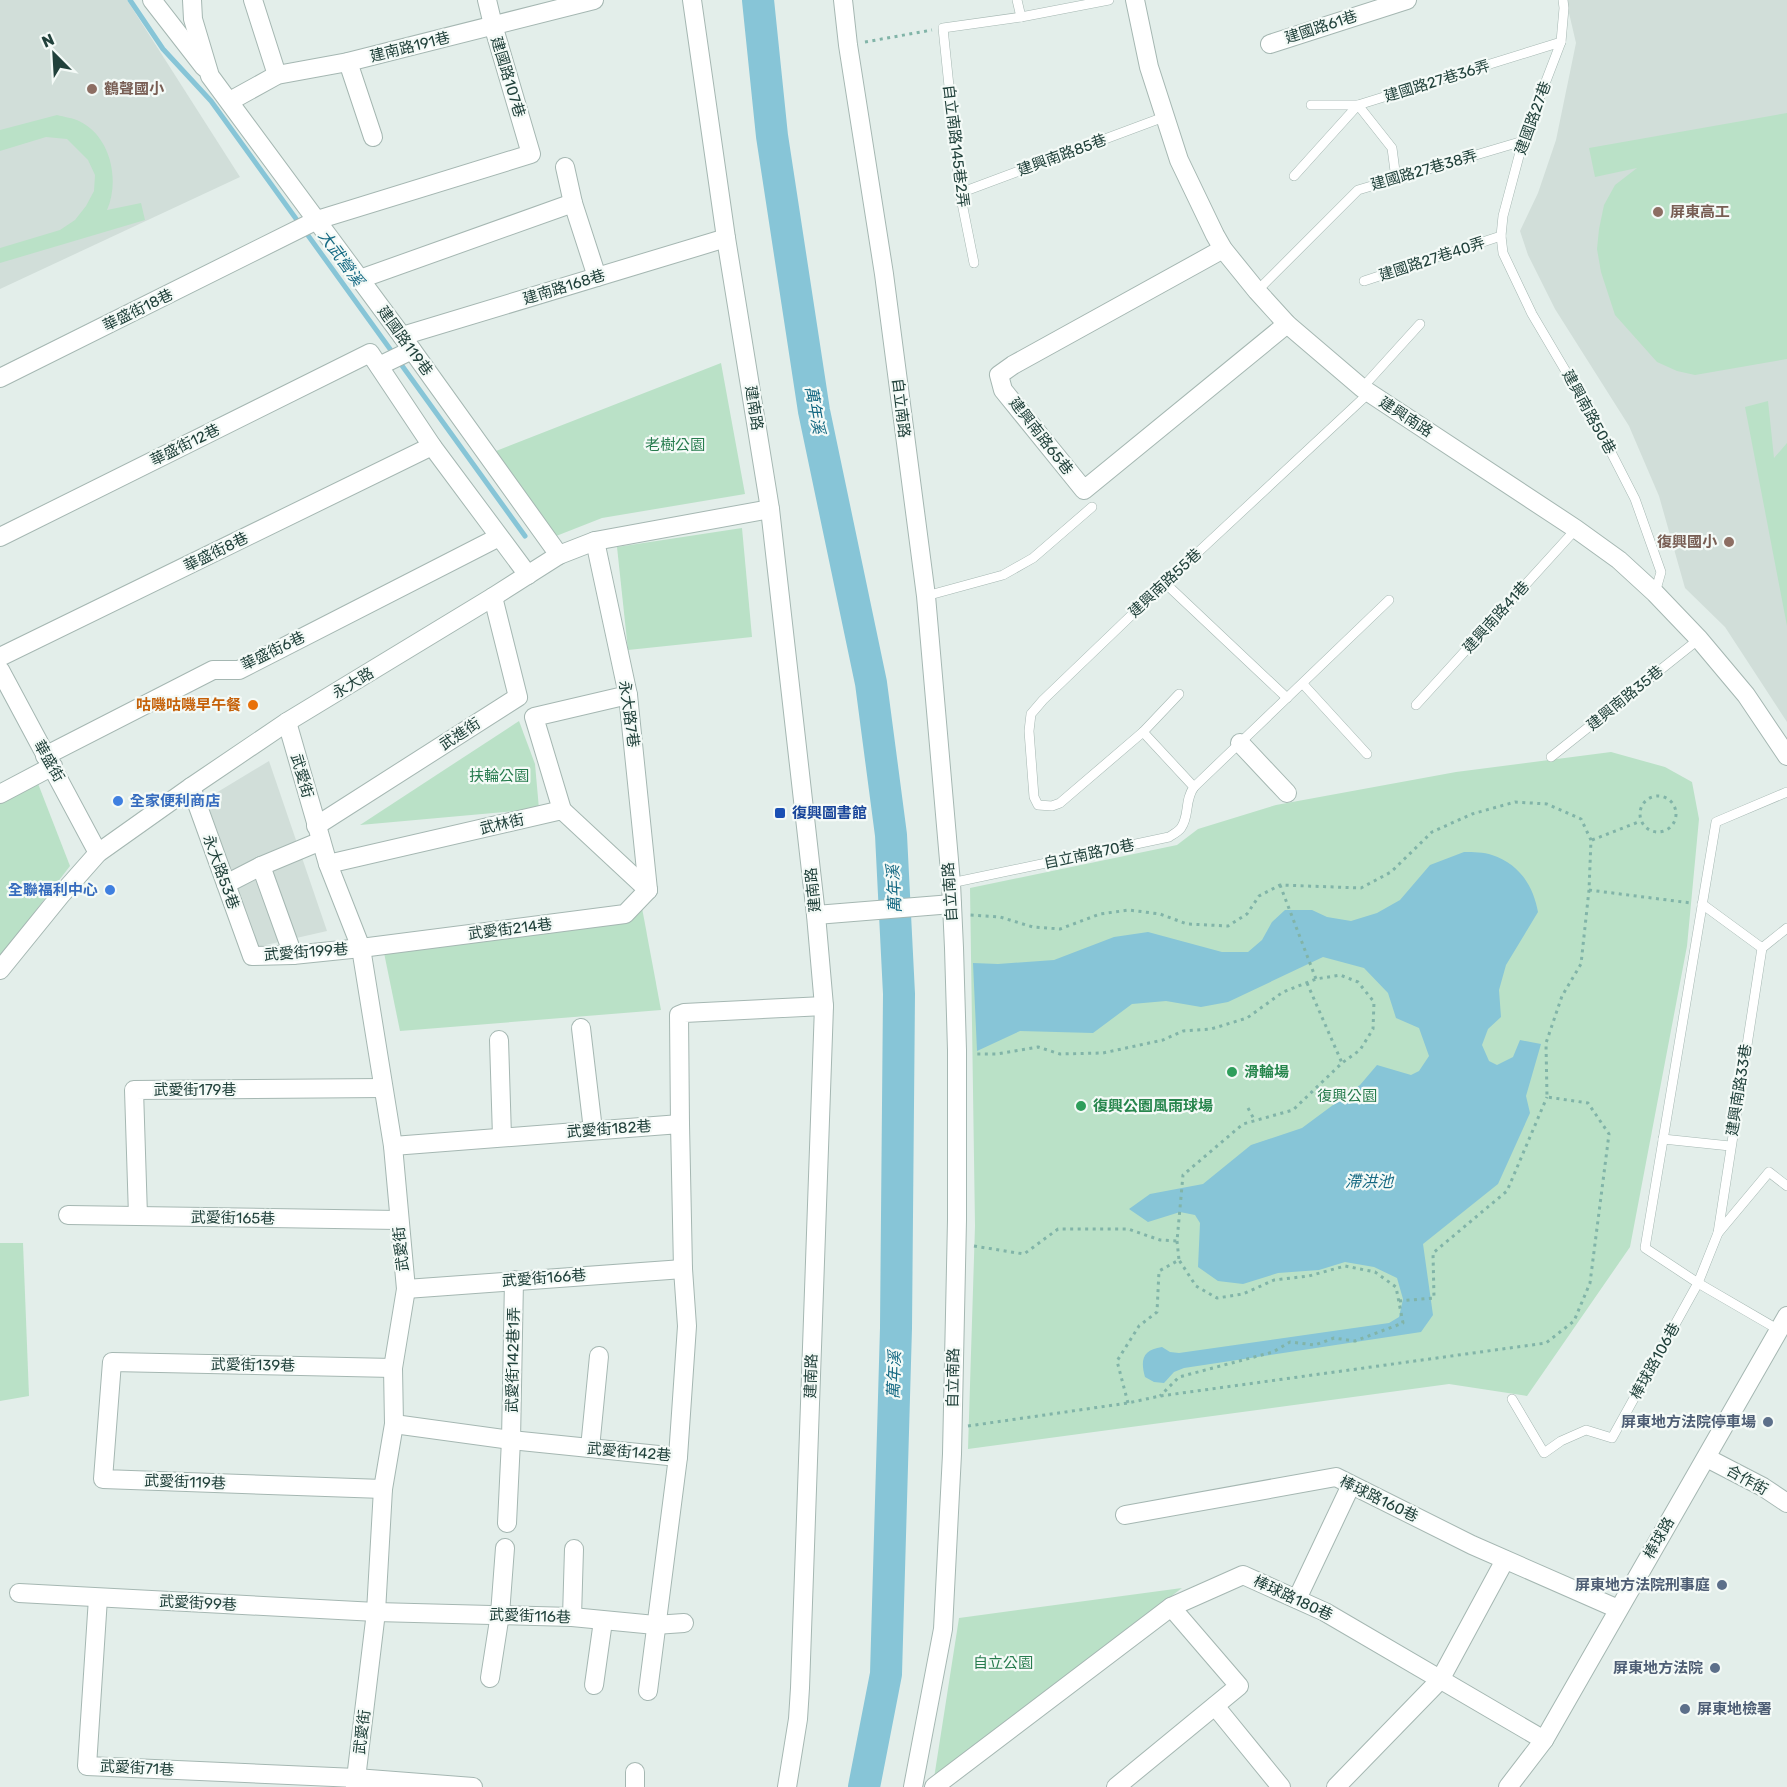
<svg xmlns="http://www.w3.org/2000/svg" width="1787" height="1787" viewBox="0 0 1787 1787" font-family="Rubik,'Noto Sans TC',sans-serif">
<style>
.built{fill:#d1ded9}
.green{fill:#bae1c7}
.water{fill:#87c5d7}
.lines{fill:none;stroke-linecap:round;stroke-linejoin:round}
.stream{stroke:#87c5d7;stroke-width:5}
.river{stroke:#87c5d7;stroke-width:32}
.lane-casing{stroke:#a5b7b2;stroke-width:10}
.street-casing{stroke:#a5b7b2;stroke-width:20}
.path{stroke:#81b4a8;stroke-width:3;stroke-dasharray:3 4.5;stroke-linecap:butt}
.lane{stroke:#fff;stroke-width:9}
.street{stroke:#fff;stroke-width:18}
.education-dot{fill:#8d6e63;stroke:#f4faf7;stroke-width:2}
.food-dot{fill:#e8710a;stroke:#f4faf7;stroke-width:2}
.shop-dot{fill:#3f7fe0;stroke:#f4faf7;stroke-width:2}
.transit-dot{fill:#1a4fb4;stroke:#f4faf7;stroke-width:2}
.leisure-dot{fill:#2e9e5b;stroke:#f4faf7;stroke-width:2}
.service-dot{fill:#5c6f8a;stroke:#f4faf7;stroke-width:2}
.labels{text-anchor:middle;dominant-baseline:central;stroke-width:4.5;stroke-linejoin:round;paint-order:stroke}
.street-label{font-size:15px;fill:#21413b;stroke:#f4faf7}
.education-label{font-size:15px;font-weight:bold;fill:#785e54;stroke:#f4faf7;text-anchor:start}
.park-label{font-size:15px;fill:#277c4e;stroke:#f4faf7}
.food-label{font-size:15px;font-weight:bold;fill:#c56008;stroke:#f4faf7;text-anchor:end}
.shop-label{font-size:15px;font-weight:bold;fill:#366cbe;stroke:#f4faf7;text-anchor:start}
.transit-label{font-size:15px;font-weight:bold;fill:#164399;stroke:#f4faf7;text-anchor:start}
.leisure-label{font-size:15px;font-weight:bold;fill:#27864d;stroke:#f4faf7;text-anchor:start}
.service-label{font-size:15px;font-weight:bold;fill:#4e5e75;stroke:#f4faf7;text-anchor:end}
.water-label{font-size:16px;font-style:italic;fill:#156983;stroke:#f4faf7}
</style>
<rect width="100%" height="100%" fill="#e3eeea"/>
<g class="built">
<path d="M0 0H127L240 177 0 289Z"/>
<path d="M1566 0H1787V722L1725 627 1685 588 1659 496 1629 426 1555 309 1528 255 1520 231 1538 193 1556 140 1576 43Z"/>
<path d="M269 761 327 931 257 947 206 799Z"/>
</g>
<g class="green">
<path d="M1787 113V359L1695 375 1677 371 1657 362 1615 315 1601 272 1597 249 1599 229 1604 205 1615 185 1637 168 1595 177 1589 148Z"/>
<path d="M57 115C64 117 73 118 79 121 111 136 120 181 107 210L141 203 145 220 0 263V248L60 230 75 220 86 206 94 191 95 175 88 160 67 139 46 137 0 151V130Z"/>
<path d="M721 363 745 494 602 518 546 540 491 453Z"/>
<path d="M1768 401 1774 458 1787 443V626L1745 407Z"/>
<path d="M742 528 752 637 628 650 617 547Z"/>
<path d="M519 721 535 764 539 809 360 825Z"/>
<path d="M1611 752 1665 767 1692 782 1699 819 1687 946 1630 1247 1527 1396 1449 1384 968 1449 975 1226 970 888 1177 845 1198 829 1276 805 1456 772Z"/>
<path d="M37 781 70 866 0 957V800Z"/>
<path d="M642 908 661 1010 400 1031 382 943Z"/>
<path d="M0 1243H23L29 1396 0 1401Z"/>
<path d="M1182 1588 934 1778 959 1618Z"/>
</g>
<path class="water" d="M1464 852C1473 852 1484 852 1492 855 1519 864 1533 885 1538 912L1506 965 1499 990 1501 1017 1488 1029 1482 1045 1489 1061 1497 1065 1513 1057 1520 1040 1541 1044 1526 1096 1530 1113 1498 1184 1423 1244 1433 1315 1421 1332 1184 1368 1174 1372 1164 1383 1154 1382 1145 1377C1140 1359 1143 1350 1162 1347L1170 1352 1179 1353 1389 1323 1399 1317 1403 1299 1397 1278 1374 1267 1345 1262 1319 1270 1278 1273 1243 1284 1218 1281 1198 1267 1200 1223 1195 1215 1180 1212 1148 1222 1129 1209 1150 1194 1203 1184 1251 1145 1302 1128 1360 1085 1377 1065 1411 1075 1419 1071 1429 1056 1419 1028 1396 1018 1388 993 1364 968 1323 957 1228 1002 1201 1007 1166 1001 1132 1004 1093 1033 1020 1031 977 1051 973 963 998 964 1054 960 1114 937 1148 932 1222 952H1248L1262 940 1272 922 1285 910H1312L1327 917 1351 921 1377 913 1400 900 1430 865Z"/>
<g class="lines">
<path class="stream" d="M130 0 163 49 211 101 525 536"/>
<path class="river" d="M758 0 772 136 814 411 871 683 891 835 899 994 896 1328 886 1674 864 1787"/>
<g class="lane-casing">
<g id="lane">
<path d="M1017 0 1021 17"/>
<path d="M1563 0 1564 8 1561 42 1523 141 1503 216 1501 236 1503 253 1532 314 1594 419 1635 499 1661 572 1655 593"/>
<path d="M1311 105H1358L1561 42"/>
<path d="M1294 176 1358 105 1392 148 1396 179"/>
<path d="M960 193 1164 117"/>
<path d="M974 263 960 193 943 28 1021 17 1109 0"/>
<path d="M1364 281 1501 236"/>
<path d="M1257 291 1358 190 1523 141"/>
<path d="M1362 388 1420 324"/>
<path d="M1165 583 1287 698"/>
<path d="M926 596 1003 575 1033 558 1092 507"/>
<path d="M1303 684 1367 754"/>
<path d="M1179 694 1143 732 1060 803 1052 806 1038 805 1034 797 1029 731 1031 714 1043 700 1165 583 1369 393"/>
<path d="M1416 705 1576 529"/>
<path d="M1143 732 1194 787"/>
<path d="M1551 757 1699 639"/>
<path d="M951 883 1169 837C1172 835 1178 832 1181 828 1190 815 1184 801 1194 787L1389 600"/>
<path d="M1702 904 1762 948 1787 928"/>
<path d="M1663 1139 1730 1146"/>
<path d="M1718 1233 1762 948"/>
<path d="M1779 1330 1698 1283 1645 1248 1716 822 1787 792"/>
<path d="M1512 1399 1544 1453 1561 1441 1586 1430 1612 1438 1698 1283 1718 1233 1769 1172 1787 1186"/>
</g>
</g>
<g class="street-casing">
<g id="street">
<path d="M152 0 204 67"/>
<path d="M192 0 193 19 210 76 402 336 559 555"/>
<path d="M253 0 277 75"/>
<path d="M692 0 726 238 770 509 816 915 824 1006 800 1688 798 1719 787 1787"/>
<path d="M843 0 848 45 884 274 926 596 951 883 954 948 957 1050V1220L952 1454 943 1629 913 1787"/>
<path d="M1135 0 1149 67 1179 160 1215 235 1223 249 1257 291 1287 324 1362 388 1576 529 1619 560 1655 593 1699 639 1746 695 1787 756"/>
<path d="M1270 44 1407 0"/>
<path d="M348 62 373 137"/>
<path d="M230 101 277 75 348 62 594 0"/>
<path d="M565 167 573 203 597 277"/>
<path d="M1223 249 1013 365 999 375 1003 390 1084 490 1287 324"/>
<path d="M360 279 573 203"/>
<path d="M402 336 726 238"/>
<path d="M379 366 412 350"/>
<path d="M0 378 317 220 531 154 493 25 487 0"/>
<path d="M0 537 370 353 432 446 528 575"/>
<path d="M595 541 628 695 648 890"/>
<path d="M0 657 432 446"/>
<path d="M0 670 98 853"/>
<path d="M287 722 328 864 361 948 393 1146 406 1289 393 1368 394 1424 383 1489 376 1612 355 1787"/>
<path d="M1240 743 1287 793"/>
<path d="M45 756 213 670H239L499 537"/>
<path d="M191 787 252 956 293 955 361 948 625 914 648 890"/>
<path d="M0 794 53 766"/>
<path d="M562 810 534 717 628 695"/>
<path d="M316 826 518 697 493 597"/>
<path d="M328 864 562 810 648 890"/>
<path d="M261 866 293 955"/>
<path d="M226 884 261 866 321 841"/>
<path d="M816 915 952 904"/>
<path d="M0 970 60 896 98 853 191 787 287 722 493 597 559 555 595 541 770 509"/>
<path d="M581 1028 593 1130"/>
<path d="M499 1040 502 1137"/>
<path d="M680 1124 679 1015 684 1013 824 1006"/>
<path d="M393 1146 680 1124 683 1269 687 1326 678 1457 511 1440 394 1424"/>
<path d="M68 1215 398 1220"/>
<path d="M138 1216 134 1090 383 1088"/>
<path d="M406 1289 683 1269"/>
<path d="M590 1448 599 1356"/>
<path d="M1707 1458 1763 1487 1787 1503"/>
<path d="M383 1489 103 1479 112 1362 393 1368"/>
<path d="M1125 1515 1336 1477 1472 1545 1618 1609"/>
<path d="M507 1523 511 1440 514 1280"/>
<path d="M19 1593 376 1612 572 1617 655 1625 684 1623"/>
<path d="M98 1598 87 1766 356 1778 473 1787"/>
<path d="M1297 1599 1351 1485"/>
<path d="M572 1617 574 1549"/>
<path d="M490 1678 500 1614 505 1548"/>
<path d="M594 1685 603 1621"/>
<path d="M648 1691 678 1457"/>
<path d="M1215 1706 1281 1787"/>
<path d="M635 1772V1787"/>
<path d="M934 1787 1171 1607 1243 1575 1325 1612 1544 1740"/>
<path d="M1116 1787 1239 1686 1171 1607"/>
<path d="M1336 1787 1440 1680 1505 1560"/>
<path d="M1508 1787 1544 1740 1787 1316"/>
</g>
</g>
<g class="path">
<path d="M865 42 932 30"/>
<circle cx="1658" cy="814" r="18"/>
<path d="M1592 840 1641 821"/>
<path d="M1280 885 1316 979"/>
<path d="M1589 890 1691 903"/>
<path d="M1307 983 1342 1063"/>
<path d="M1248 1108 1255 1121"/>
<path d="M1177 1241 1179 1260"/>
<path d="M974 1246 1024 1254 1058 1229H1128L1160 1240 1177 1241 1183 1175 1243 1124 1293 1110 1342 1063 1360 1050 1373 1029 1374 1002 1358 982 1340 975 1316 979 1283 992 1247 1018 1211 1029 1183 1031 1163 1040 1103 1053 1060 1054 1038 1047 997 1054H975"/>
<path d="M1399 1301 1434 1298 1433 1253 1507 1191 1547 1097"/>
<path d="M1128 1403 1117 1361 1139 1326 1157 1312 1159 1271 1179 1260 1196 1286 1217 1298 1243 1294 1274 1280 1309 1276 1345 1266 1375 1272 1396 1287 1403 1323 1355 1341 1334 1338 1315 1345 1290 1342 1273 1352 1179 1377 1160 1396"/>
<path d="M968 1426 1128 1403 1160 1396 1546 1343 1574 1321 1590 1283 1609 1134 1588 1103 1547 1097 1546 1043 1562 996 1581 964 1589 890 1591 840 1581 819 1547 804 1515 802 1472 814 1432 832 1391 872 1361 888 1280 885 1259 896 1247 914 1228 926 1187 924 1160 914 1129 910 1100 914 1060 929 1033 927 1000 917 969 915"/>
</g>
<use href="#lane" class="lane"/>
<use href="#street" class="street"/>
</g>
<g class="education-dot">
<circle cx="92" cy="89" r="6"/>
<circle cx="1658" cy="212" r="6"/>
<circle cx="1729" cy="542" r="6"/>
</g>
<circle class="food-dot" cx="253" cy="705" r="6"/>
<g class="shop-dot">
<circle cx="118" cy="801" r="6"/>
<circle cx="110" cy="890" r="6"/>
</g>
<rect class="transit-dot" x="774" y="807" width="12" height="12" rx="3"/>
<g class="leisure-dot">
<circle cx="1232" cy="1072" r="6"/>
<circle cx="1081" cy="1106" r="6"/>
</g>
<g class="service-dot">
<circle cx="1768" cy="1422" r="6"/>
<circle cx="1722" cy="1585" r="6"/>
<circle cx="1715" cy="1668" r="6"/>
<circle cx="1685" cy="1709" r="6"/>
</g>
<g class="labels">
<g class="street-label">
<text transform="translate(1321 27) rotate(-18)">建國路61巷</text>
<text transform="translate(410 47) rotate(-14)">建南路191巷</text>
<text transform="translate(508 77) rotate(73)">建國路107巷</text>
<text transform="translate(1437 81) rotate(-17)">建國路27巷36弄</text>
<text transform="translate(1533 118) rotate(-70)">建國路27巷</text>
<text transform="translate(956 146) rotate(83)">自立南路145巷2弄</text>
<text transform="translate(1062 155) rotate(-20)">建興南路85巷</text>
<text transform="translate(1424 170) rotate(-16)">建國路27巷38弄</text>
<text transform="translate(1432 259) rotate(-18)">建國路27巷40弄</text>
<text transform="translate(564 287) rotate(-17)">建南路168巷</text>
<text transform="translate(138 310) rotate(-26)">華盛街18巷</text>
<text transform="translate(405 341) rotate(54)">建國路119巷</text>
<text transform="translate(754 408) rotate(81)">建南路</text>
<text transform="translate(901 408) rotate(83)">自立南路</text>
<text transform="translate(1589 412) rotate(61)">建興南路50巷</text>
<text transform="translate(1406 417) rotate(33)">建興南路</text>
<text transform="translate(1041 436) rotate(52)">建興南路65巷</text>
<text transform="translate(185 445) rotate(-26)">華盛街12巷</text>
<text transform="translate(216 552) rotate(-26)">華盛街8巷</text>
<text transform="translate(1165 583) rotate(-43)">建興南路55巷</text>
<text transform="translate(1496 617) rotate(-48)">建興南路41巷</text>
<text transform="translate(273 651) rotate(-26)">華盛街6巷</text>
<text transform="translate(353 683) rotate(-31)">永大路</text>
<text transform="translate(1625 698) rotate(-39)">建興南路35巷</text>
<text transform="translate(629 714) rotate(82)">永大路7巷</text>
<text transform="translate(460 734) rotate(-33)">武進街</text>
<text transform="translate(49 761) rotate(60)">華盛街</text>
<text transform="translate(302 776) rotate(74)">武愛街</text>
<text transform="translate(502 824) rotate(-13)">武林街</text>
<text transform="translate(1089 854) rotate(-12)">自立南路70巷</text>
<text transform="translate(221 872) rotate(70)">永大路53巷</text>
<text transform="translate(813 890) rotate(-96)">建南路</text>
<text transform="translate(950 892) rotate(-94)">自立南路</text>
<text transform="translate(510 929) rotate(-7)">武愛街214巷</text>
<text transform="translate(306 952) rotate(-4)">武愛街199巷</text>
<text x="195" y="1090">武愛街179巷</text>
<text transform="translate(1739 1090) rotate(-81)">建興南路33巷</text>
<text transform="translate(609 1129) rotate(-4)">武愛街182巷</text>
<text transform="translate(233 1218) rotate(1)">武愛街165巷</text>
<text transform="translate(401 1249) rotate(-96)">武愛街</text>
<text transform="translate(544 1278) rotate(-4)">武愛街166巷</text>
<text transform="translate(513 1360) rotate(-89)">武愛街142巷1弄</text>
<text transform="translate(1655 1361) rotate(-61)">棒球路106巷</text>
<text transform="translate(253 1365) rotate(1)">武愛街139巷</text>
<text transform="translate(811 1376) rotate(-88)">建南路</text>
<text transform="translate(953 1378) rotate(-89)">自立南路</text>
<text transform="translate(629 1452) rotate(5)">武愛街142巷</text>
<text transform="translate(1747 1480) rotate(29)">合作街</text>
<text transform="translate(185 1482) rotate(2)">武愛街119巷</text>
<text transform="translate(1379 1499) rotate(26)">棒球路160巷</text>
<text transform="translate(1659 1538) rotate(-60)">棒球路</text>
<text transform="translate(1293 1598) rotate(25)">棒球路180巷</text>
<text transform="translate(198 1603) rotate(3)">武愛街99巷</text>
<text transform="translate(530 1616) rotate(2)">武愛街116巷</text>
<text transform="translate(362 1732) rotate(-83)">武愛街</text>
<text transform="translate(137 1768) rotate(3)">武愛街71巷</text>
</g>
<g class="education-label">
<text x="104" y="89">鶴聲國小</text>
<text x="1670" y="212">屏東高工</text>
<text x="1717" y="542" text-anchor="end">復興國小</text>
</g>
<g class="park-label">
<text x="675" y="445">老樹公園</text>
<text x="499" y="776">扶輪公園</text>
<text x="1347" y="1096">復興公園</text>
<text x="1003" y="1663">自立公園</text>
</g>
<g class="food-label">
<text x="241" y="705">咕嘰咕嘰早午餐</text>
</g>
<g class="shop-label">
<text x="130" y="801">全家便利商店</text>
<text x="98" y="890" text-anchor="end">全聯福利中心</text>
</g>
<g class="transit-label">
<text x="792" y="813">復興圖書館</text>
</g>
<g class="leisure-label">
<text x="1244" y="1072">滑輪場</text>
<text x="1093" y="1106">復興公園風雨球場</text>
</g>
<g class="service-label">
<text x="1756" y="1422">屏東地方法院停車場</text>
<text x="1710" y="1585">屏東地方法院刑事庭</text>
<text x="1703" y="1668">屏東地方法院</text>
<text x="1697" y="1709" text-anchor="start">屏東地檢署</text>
</g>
<g class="water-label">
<text transform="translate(341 258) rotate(54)">大武營溪</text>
<text transform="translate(815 410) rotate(80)">萬年溪</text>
<text transform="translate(894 889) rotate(-93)">萬年溪</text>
<text x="1369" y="1181">滯洪池</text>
<text transform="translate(894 1375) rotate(-88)">萬年溪</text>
</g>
</g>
<g transform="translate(54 54) rotate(336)" stroke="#f4faf7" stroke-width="4.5" paint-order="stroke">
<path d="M0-4.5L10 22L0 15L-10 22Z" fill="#21413b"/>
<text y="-9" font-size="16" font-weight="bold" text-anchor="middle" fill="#21413b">N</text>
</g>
</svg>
